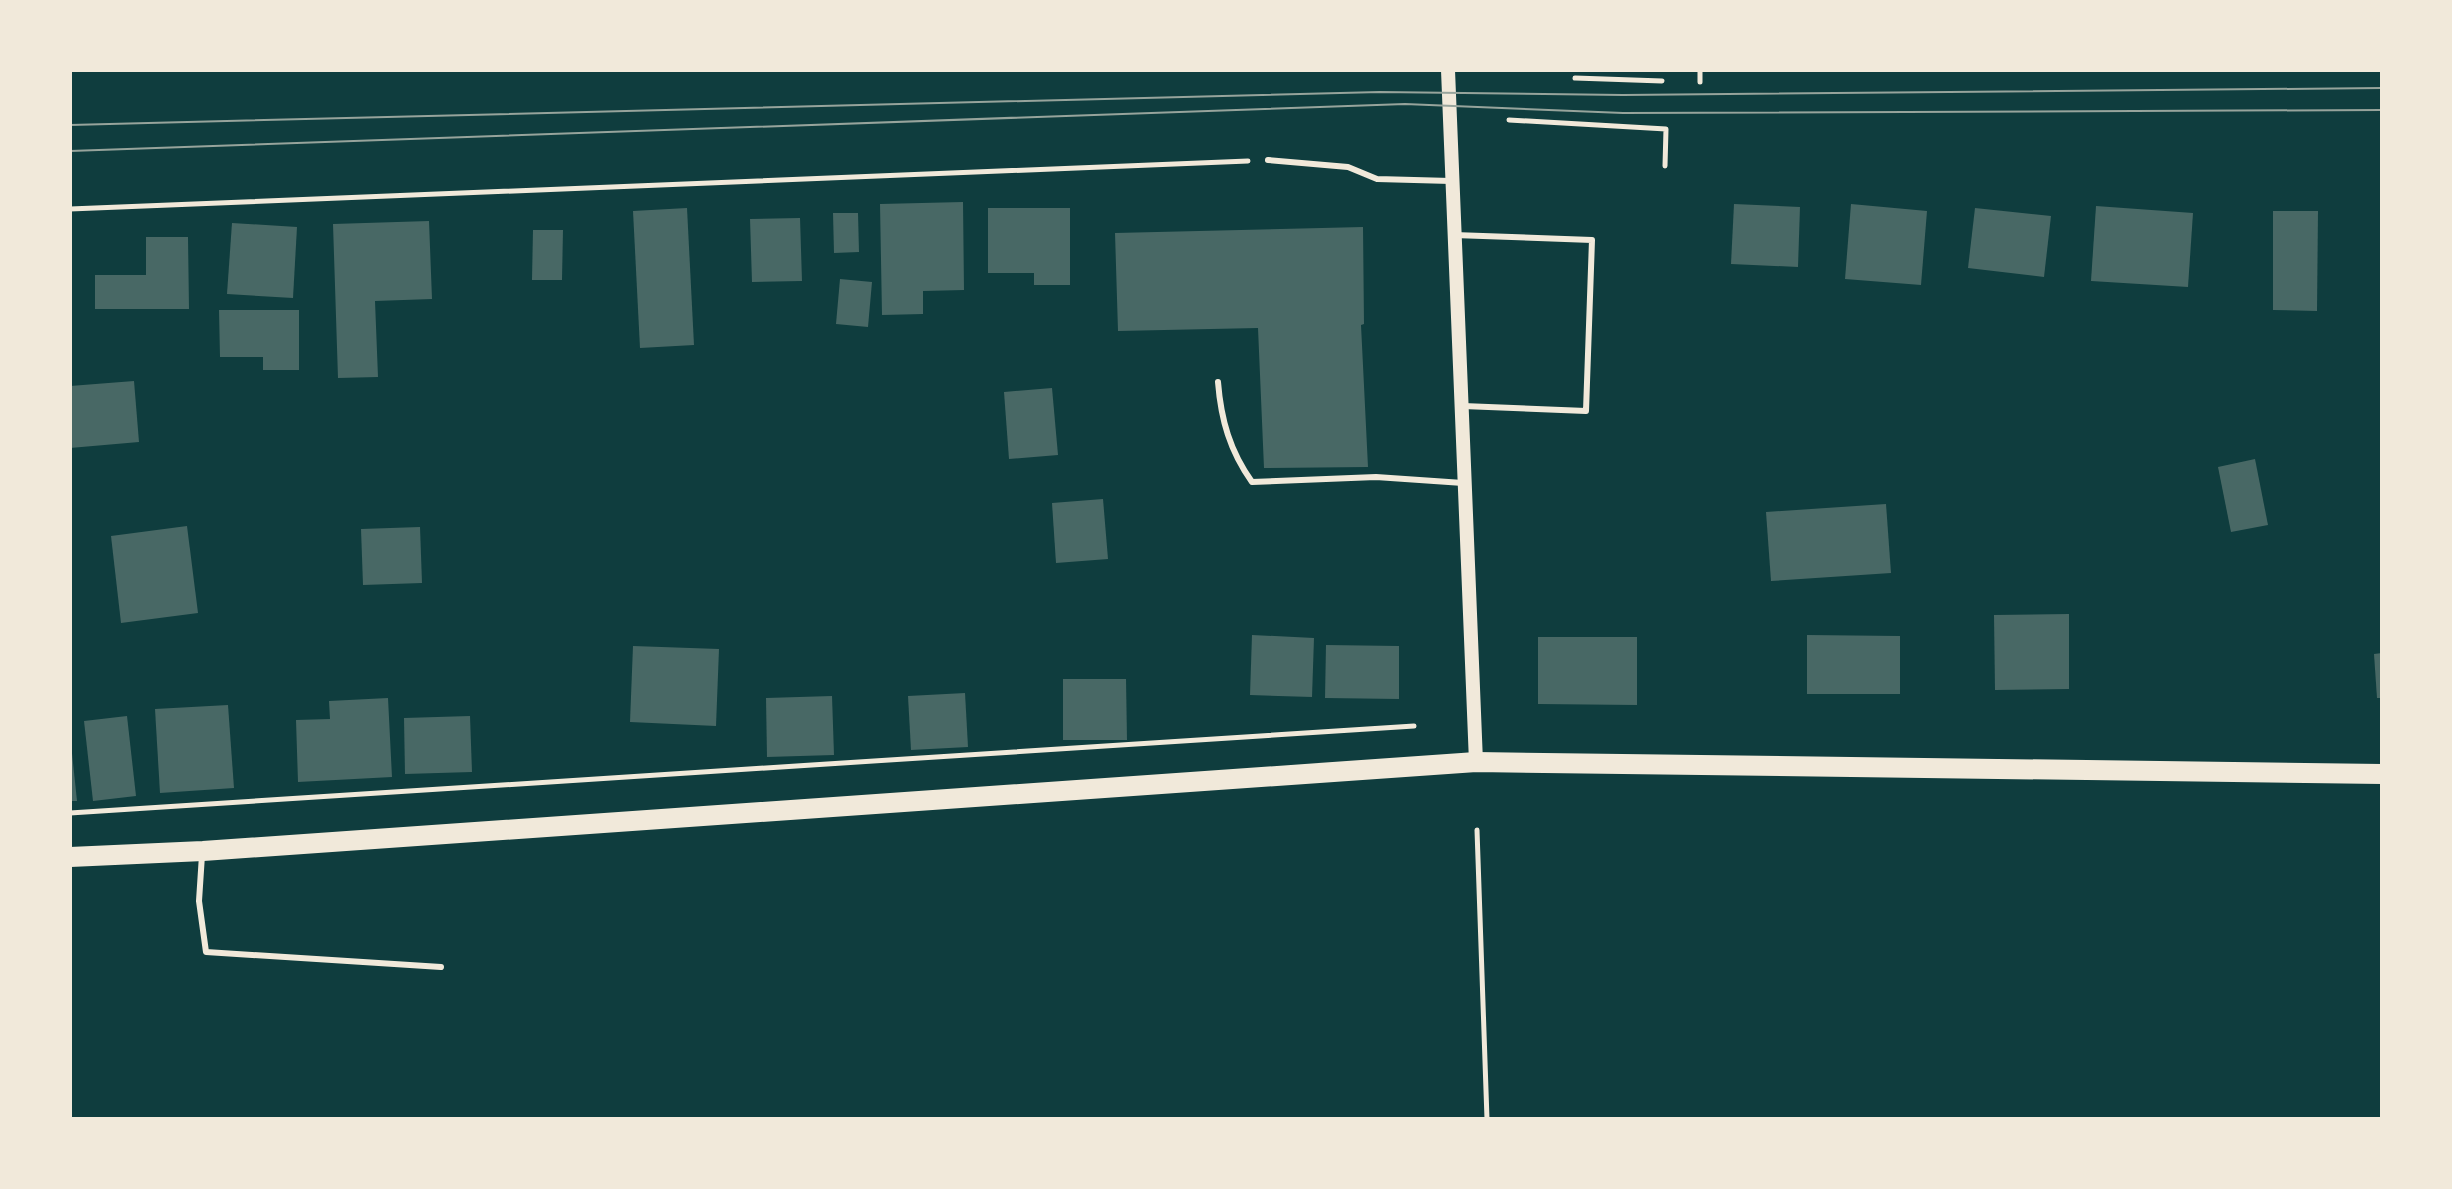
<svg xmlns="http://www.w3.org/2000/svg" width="2452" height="1189" viewBox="0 0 2452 1189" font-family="Lato,sans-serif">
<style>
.building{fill:#486865}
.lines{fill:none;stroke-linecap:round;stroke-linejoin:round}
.path{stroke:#f1e9da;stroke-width:5}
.service{stroke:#f1e9da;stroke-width:6}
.tertiary{stroke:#f1e9da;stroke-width:14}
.primary{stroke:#f1e9da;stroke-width:20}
.tram{stroke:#97a49c;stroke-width:2}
</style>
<rect width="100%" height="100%" fill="#0f3d3e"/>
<g class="building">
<path d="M963 202 964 290 923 291V314L882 315 880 204Z"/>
<path d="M1734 204 1800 207 1798 267 1731 264Z"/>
<path d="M1851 204 1927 211 1921 285 1845 279Z"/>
<path d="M2096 206 2193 213 2188 287 2091 281Z"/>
<path d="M687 208 694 345 640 348 633 211Z"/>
<path d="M988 208H1070V285H1034V273H988Z"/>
<path d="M1975 208 2051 216 2044 277 1968 268Z"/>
<path d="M2273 211H2318L2317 311 2273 310Z"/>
<path d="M833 213H858L859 252 834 253Z"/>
<path d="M800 218 802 281 752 282 750 219Z"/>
<path d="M429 221 432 299 375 301 378 377 338 378 333 224Z"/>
<path d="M232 223 297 227 293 298 227 294Z"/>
<path d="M1363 227 1364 324 1361 325 1368 467 1264 468 1258 328 1118 331 1115 233Z"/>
<path d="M533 230H563L562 280H532Z"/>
<path d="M146 237H188L189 309H95V275H146Z"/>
<path d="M840 279 872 282 868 327 836 324Z"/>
<path d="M219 310H299V370H263V357H220Z"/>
<path d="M134 381 139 442 70 448V386Z"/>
<path d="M1052 388 1058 455 1009 459 1004 392Z"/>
<path d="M2255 459 2268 525 2231 532 2218 467Z"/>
<path d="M1103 499 1108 559 1056 563 1052 503Z"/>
<path d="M1886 504 1891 573 1771 581 1766 512Z"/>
<path d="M187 526 198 613 121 623 111 536Z"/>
<path d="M420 527 422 583 363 585 361 529Z"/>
<path d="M2069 614V689L1995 690 1994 615Z"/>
<path d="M1252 635 1314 638 1312 697 1250 695Z"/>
<path d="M1807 635 1900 636V694H1807Z"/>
<path d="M1538 637H1637V705L1538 704Z"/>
<path d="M1326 645 1399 646V699L1325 698Z"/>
<path d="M633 646 719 649 716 726 630 722Z"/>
<path d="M2382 653V698H2377L2374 654Z"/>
<path d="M1063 679H1126L1127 740H1063Z"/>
<path d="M965 693 968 747 911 750 908 696Z"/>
<path d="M832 696 834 755 767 757 766 698Z"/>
<path d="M388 698 392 777 298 782 296 720 330 719 329 701Z"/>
<path d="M228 705 234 788 160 793 155 709Z"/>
<path d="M127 716 136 796 93 801 84 721Z"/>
<path d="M470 716 472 772 405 774 404 718Z"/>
<path d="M70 734 77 801H70Z"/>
</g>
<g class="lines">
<g class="path">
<path d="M1700 70V82"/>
<path d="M1575 78 1662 81"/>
<path d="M1509 120 1666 129 1665 166"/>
<path d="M70 209 1248 161"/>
<path d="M70 813 1414 726"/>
<path d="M1477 830 1487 1119"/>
</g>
<g class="service">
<path d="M1268 160 1348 167 1377 179 1451 181"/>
<path d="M1454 235 1592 240 1586 411 1463 406"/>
<path d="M1218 382C1221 420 1230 451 1252 482L1376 477 1463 483"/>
<path d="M202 855 199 901 206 952 441 967"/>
</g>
<path class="tertiary" d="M1448 70 1476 762"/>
<path class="primary" d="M70 857 203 851 1476 762 2382 774"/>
<g class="tram">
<path d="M70 125 1380 92 1623 95 2382 88"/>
<path d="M70 151 1405 104 1623 113 2382 110"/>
</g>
</g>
<rect width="2452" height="1189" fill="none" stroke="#f1e9da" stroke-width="144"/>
</svg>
